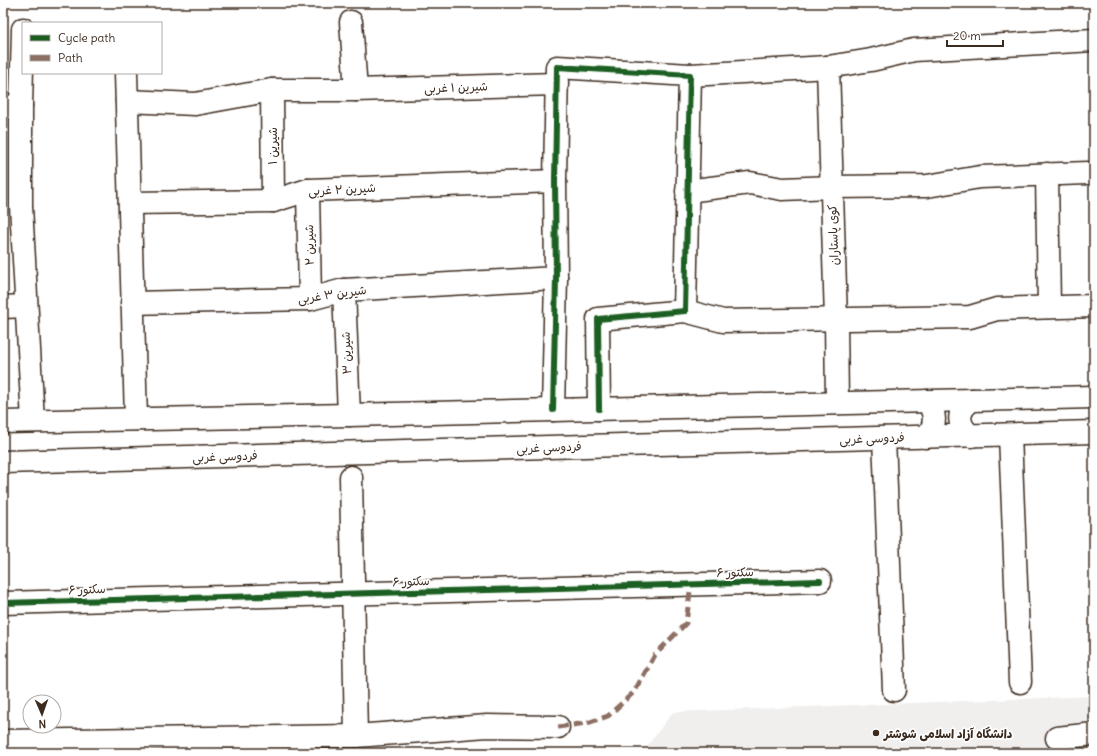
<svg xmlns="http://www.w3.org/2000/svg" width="1097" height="756" viewBox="0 0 1097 756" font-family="Delius,'Playpen Sans Arabic',sans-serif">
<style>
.built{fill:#f1efee}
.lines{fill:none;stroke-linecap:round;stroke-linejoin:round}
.minor-casing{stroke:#3b2a1e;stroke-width:25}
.major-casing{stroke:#3b2a1e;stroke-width:25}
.minor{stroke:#fff;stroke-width:22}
.major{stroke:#fff;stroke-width:22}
.quiet{stroke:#8d6e63;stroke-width:5;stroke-dasharray:10 5;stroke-linecap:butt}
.cycleway-casing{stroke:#fff;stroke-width:8}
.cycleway{stroke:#1b5e20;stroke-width:6}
.poi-dot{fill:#3b2a1e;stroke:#fff;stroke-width:1.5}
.labels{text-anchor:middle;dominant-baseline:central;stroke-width:3.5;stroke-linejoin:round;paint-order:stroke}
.street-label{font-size:12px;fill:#3b2a1e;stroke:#fff}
.poi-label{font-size:12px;font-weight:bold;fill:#3b2a1e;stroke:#fff;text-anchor:start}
</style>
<rect width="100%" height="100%" fill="#fff"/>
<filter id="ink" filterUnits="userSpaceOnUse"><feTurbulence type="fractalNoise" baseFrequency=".025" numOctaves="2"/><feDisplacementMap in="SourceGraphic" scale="8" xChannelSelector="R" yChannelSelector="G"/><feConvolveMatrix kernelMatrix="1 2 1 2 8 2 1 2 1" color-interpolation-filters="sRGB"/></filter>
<g filter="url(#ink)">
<path class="built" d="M1094 696V753H642L673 712Z"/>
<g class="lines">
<g class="minor-casing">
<g id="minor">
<path d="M23 29 21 106V206L33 421"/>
<path d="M828 67 836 319 837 403"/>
<path d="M126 73 136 419"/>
<path d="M690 75 828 67 871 60 914 50 1094 40"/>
<path d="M272 90 273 201"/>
<path d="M356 90 557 84"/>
<path d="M127 101 195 104 272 90H356L351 22"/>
<path d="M3 107 21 106"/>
<path d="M1047 174 1049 307"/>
<path d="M308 190 310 299"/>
<path d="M687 191 750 183 782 189 832 187 927 186 980 177 1088 173"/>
<path d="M130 203 273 201 308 190 555 181"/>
<path d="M344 290 349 415"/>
<path d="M132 303 310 299 344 290 556 278"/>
<path d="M3 307 26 306"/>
<path d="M685 311 723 321 970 317 997 309 1094 306"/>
<path d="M553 410 556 278 555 181 557 67 690 75 685 311 598 319 599 409"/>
<path d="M1010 435 1020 682"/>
<path d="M971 436C957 425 956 411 972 400"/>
<path d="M926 437C937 426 936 413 927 401"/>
<path d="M884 438 894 690"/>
<path d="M351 477 356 736"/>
<path d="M3 603 820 581"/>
<path d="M1057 738 1094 734"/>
<path d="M3 741 356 736 487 726 558 727"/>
</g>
</g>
<g class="major-casing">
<g id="major">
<path d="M3 422 349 415 1094 397"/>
<path d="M3 462 1094 432"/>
</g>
</g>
<use href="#minor" class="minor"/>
<use href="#major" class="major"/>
<path class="quiet" d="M558 727 587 723 608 716 634 692 655 655 686 623 691 584"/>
<g class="cycleway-casing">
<g id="cycleway">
<path d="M553 410 556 278 555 181 557 67 690 75 685 311 598 319 599 409"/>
<path d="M3 603 820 581"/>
</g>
</g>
<use href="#cycleway" class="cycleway"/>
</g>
</g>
<circle class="poi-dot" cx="876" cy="733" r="4"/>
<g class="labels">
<g class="street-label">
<text transform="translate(456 87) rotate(-2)">شیرین ۱ غربی</text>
<text transform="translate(272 146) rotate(-90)">شیرین ۱</text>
<text transform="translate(342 189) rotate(-3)">شیرین ۲ غربی</text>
<text transform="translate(833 235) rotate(-92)">کوی پاستاران</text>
<text transform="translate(309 245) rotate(-91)">شیرین ۲</text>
<text transform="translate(332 294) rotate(-8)">شیرین ۳ غربی</text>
<text transform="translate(346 353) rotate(-92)">شیرین ۳</text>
<text transform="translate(872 438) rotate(-2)">فردوسی غربی</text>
<text transform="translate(549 447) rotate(-2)">فردوسی غربی</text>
<text transform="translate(225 456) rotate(-2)">فردوسی غربی</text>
<text transform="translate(735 572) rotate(-1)">سکتور ۶</text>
<text transform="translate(411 581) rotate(-2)">سکتور ۶</text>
<text transform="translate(87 589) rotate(-2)">سکتور ۶</text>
</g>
<g class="poi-label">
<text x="884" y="733">دانشگاه آزاد اسلامی شوشتر</text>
</g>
</g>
<rect width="1097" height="756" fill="none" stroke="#fff" stroke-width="16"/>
<rect x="8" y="8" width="1081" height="740" fill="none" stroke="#3b2a1e" stroke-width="1.5" filter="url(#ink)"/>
<rect x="22" y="22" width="140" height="52" fill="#ffffff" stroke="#b1aaa5"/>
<rect x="30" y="35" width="20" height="6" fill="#1b5e20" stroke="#b1aaa5"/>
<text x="58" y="42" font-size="12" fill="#3b2a1e">Cycle path</text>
<rect x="30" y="55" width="20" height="6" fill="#8d6e63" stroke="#b1aaa5"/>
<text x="58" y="62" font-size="12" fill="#3b2a1e">Path</text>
<g transform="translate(42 714) rotate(178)"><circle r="19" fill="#ffffff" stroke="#b1aaa5"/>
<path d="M0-3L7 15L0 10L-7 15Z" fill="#3b2a1e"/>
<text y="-6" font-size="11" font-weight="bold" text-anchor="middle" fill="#3b2a1e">N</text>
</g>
<path d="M947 40v6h56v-6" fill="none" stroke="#3b2a1e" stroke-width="2"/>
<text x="953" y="40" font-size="12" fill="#3b2a1e" stroke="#ffffff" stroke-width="3" paint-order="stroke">20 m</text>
</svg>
